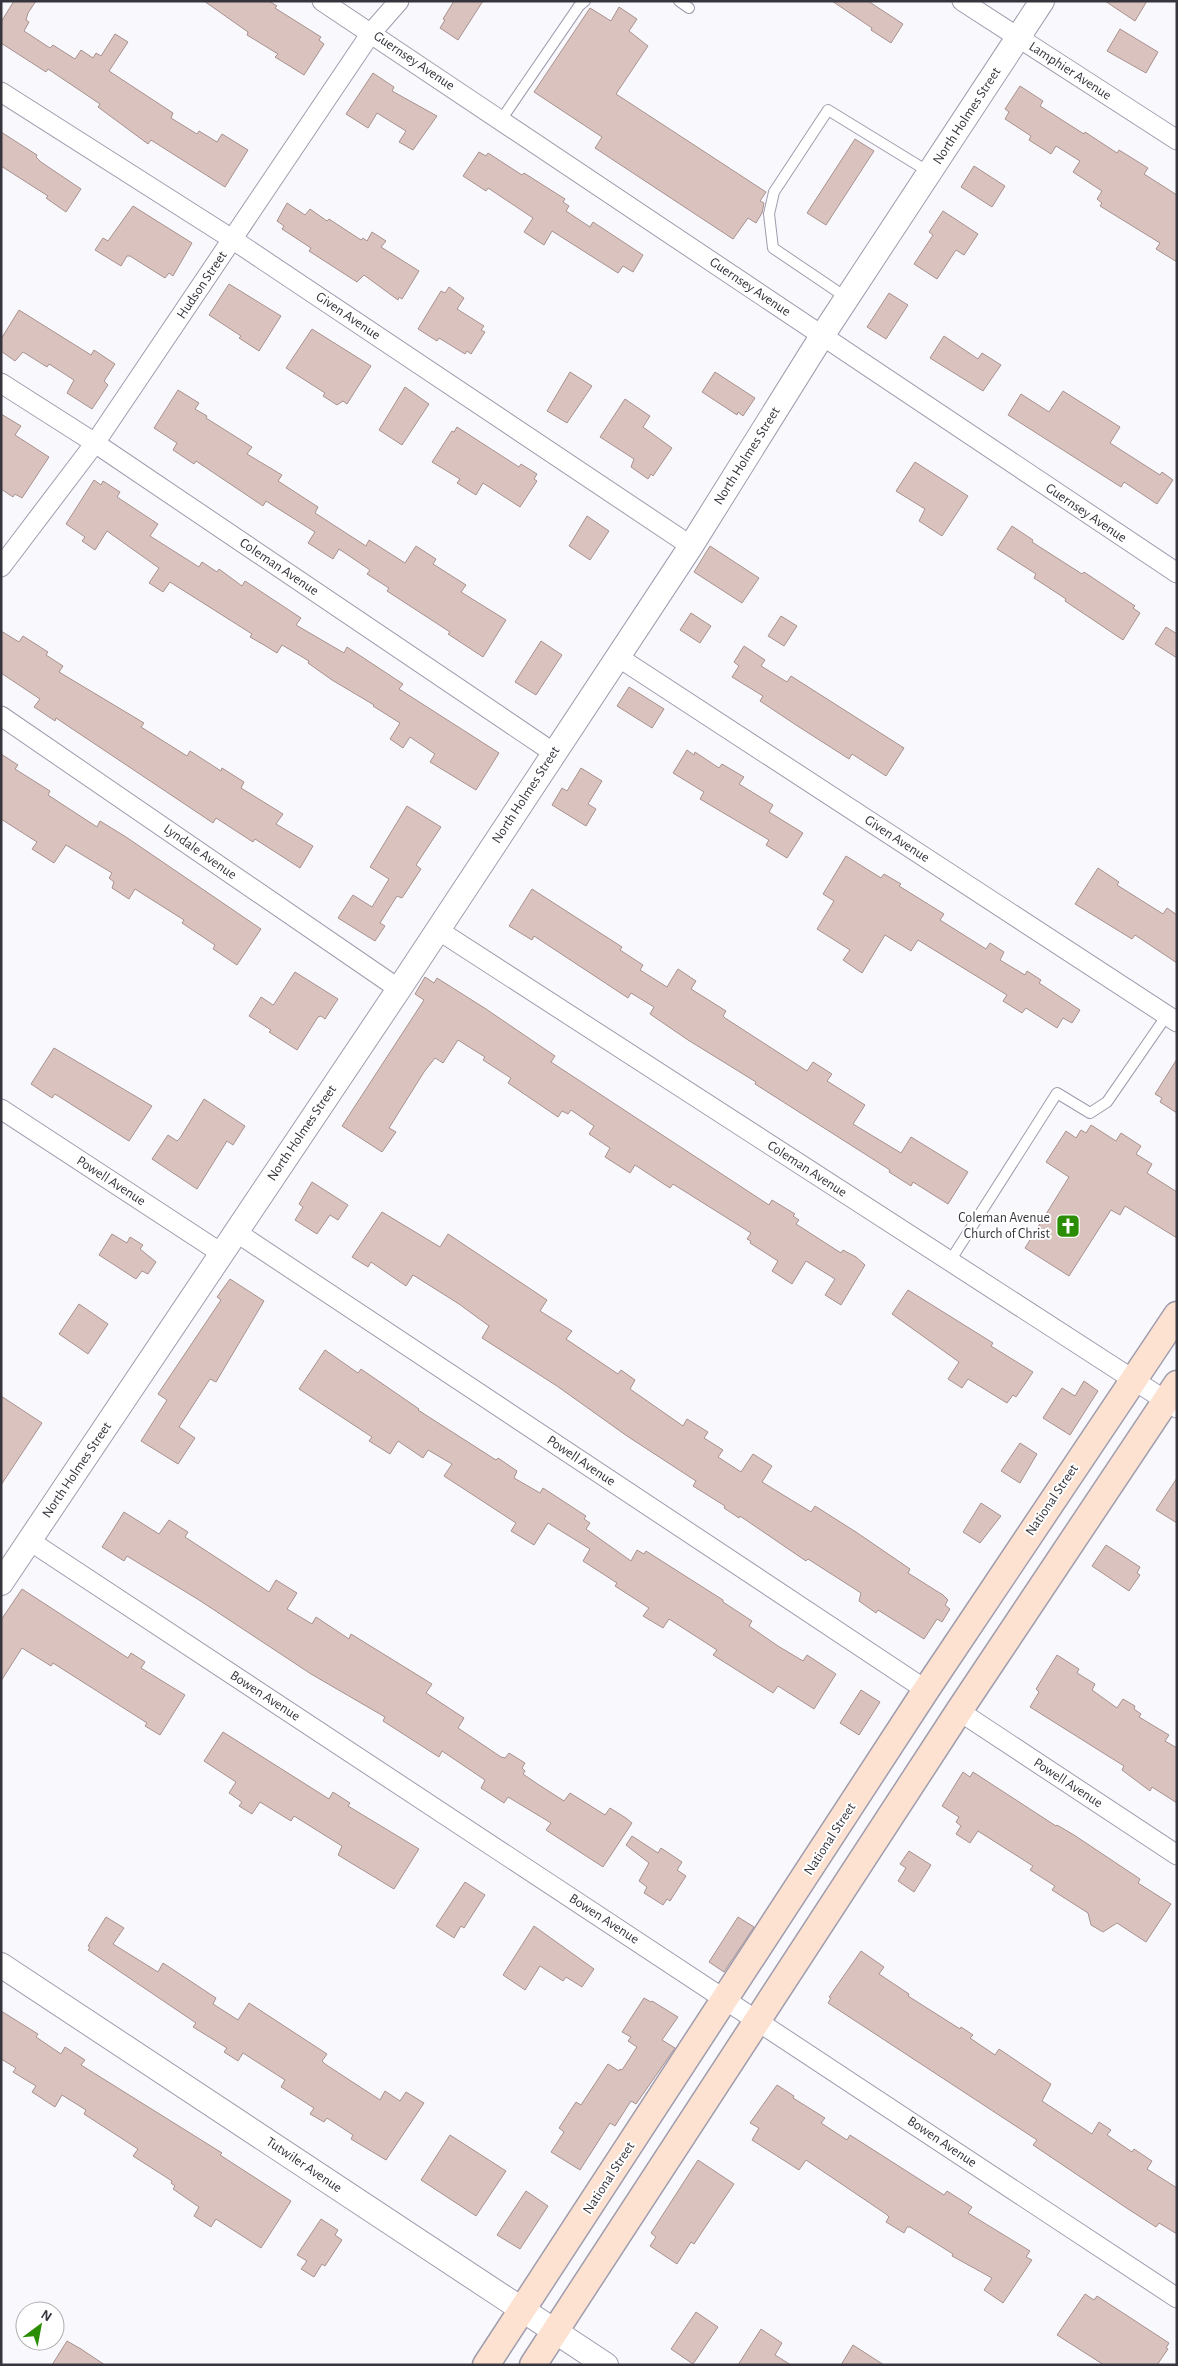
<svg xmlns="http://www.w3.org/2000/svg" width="1178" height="2366" viewBox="0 0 1178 2366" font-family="'Alegreya Sans',sans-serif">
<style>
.building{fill:#dac2bf;stroke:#a8928f}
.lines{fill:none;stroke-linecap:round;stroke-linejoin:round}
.service-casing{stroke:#9f9cae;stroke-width:12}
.minor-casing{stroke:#9f9cae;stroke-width:21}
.tertiary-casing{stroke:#9f9cae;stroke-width:26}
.secondary-casing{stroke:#9f9cae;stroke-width:29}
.service{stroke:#fff;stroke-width:10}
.minor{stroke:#fff;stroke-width:19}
.tertiary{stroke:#fff;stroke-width:24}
.secondary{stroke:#fde2d1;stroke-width:26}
.labels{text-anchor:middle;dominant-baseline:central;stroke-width:4;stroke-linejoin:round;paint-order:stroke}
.street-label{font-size:14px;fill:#36343c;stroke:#fff}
.poi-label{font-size:14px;fill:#36343c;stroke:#fff;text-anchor:end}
</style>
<rect width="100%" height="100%" fill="#f9f9fd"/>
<g class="building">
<path d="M14 1H36L28 13 26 20 29 22 24 31 50 48 53 45 75 59 81 50 93 58 96 53 101 56 115 34 128 42 109 71 173 113 171 118 197 134 199 131 217 142 222 134 248 150 225 187 151 140 148 144 98 107 100 104 48 69 46 72 1 43V22Z"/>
<path d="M204 1H269L277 6 275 8 321 37 319 40 324 44 304 75 275 57 278 54 247 35 248 32Z"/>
<path d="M454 1H483L458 40 440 28 445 20 443 19Z"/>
<path d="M832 1H868L903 24 891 43 871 30 872 28Z"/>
<path d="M1105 1H1147L1135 21Z"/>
<path d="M619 7 637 19 629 31 648 46 616 94 766 192 760 201 764 203 762 213 756 223 748 218 733 239 595 148 602 137 534 92 590 8 611 21Z"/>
<path d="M1120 29 1158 52 1146 73 1107 51Z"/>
<path d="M373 73 394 87 392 91 437 116 413 150 399 142 406 131 377 113 368 128 346 114Z"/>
<path d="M1020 86 1043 101 1040 106 1084 134 1085 132 1117 153 1119 150 1148 168 1144 174 1177 195V262L1156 249 1160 243 1100 206 1102 203 1097 199 1102 191 1073 172 1080 161 1056 146 1051 154 1029 140 1031 136 1005 119 1009 112 1005 109Z"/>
<path d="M1 132 37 155 36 157 41 162 81 189 66 212 46 198 48 196 1 166Z"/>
<path d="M855 139 874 151 826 225 807 213Z"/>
<path d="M479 152 486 156 488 153 522 175 524 173 565 199 563 202 569 206 566 211 590 227 593 222 643 255 633 272 623 266 618 273 552 231 544 245 524 232 533 218 488 188 486 191 463 176Z"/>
<path d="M974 166 1005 186 992 207 961 187Z"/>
<path d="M287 203 305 215 310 209 327 221 329 219 361 240 363 238 367 241 372 232 386 241 381 247 419 271 402 299 399 297 398 300 364 275 357 282 309 251 311 248 282 229 284 226 277 221Z"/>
<path d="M133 206 192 243 173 276 169 273 165 278 130 256H127L121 266 95 250 103 238 108 241Z"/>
<path d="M943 211 978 234 964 255 956 250 937 279 914 264 933 235 929 232Z"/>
<path d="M229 284 281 316 259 351 239 338 241 336 209 315Z"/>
<path d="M449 287 464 298 457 309 484 326 481 330 485 332 471 354 467 351 465 354 439 338 437 341 418 329 441 291 445 293Z"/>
<path d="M889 293 908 305 886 339 867 327Z"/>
<path d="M19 310 91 355 94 350 115 364 104 381 108 385 92 409 67 393 74 380 49 364 47 367 23 352 15 361 1 351V339Z"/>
<path d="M312 329 371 366 347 404 343 401 337 405 323 396 325 393 286 368Z"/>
<path d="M944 336 978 359 982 353 1001 365 983 391 930 358Z"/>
<path d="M570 372 592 386 567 423 547 411Z"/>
<path d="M715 372 755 398 743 416 738 412 737 415 702 392Z"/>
<path d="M405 387 429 404 402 445 379 430Z"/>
<path d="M178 390 199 403 195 409 207 416 206 418 252 447 247 454 282 475 278 481 318 507 315 513 366 546 369 540 405 563 416 546 436 559 433 564 466 585 461 592 506 620 483 657 448 634 450 632 387 591 389 588 367 574 370 570 339 549 333 559 308 543 315 532 266 501 263 506 196 461 194 464 173 450 177 443 154 428Z"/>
<path d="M1063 391 1120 427 1110 443 1160 475 1162 472 1173 480 1157 504 1124 482 1121 487 1008 415 1021 394 1049 412Z"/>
<path d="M625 399 650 416 643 427 672 448 653 476 651 474 648 479 631 467 634 459 600 437Z"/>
<path d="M1 414 21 426 15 435 49 457 22 498 15 494 13 497 1 489Z"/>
<path d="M457 427 519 467 521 464 537 474 534 479 537 481 520 507 483 483 476 495 457 483 460 479 432 462 452 431 454 432Z"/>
<path d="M915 462 968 496 942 536 919 521 925 509 896 491Z"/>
<path d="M94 480 101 485 103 481 120 492 117 497 158 524 150 536 199 567 202 562 217 572 219 569 242 586 245 581 301 618 296 625 344 653 347 647 403 684 399 689 499 753 476 790 430 762 435 754 410 737 403 748 390 739 400 723 373 706 374 705 332 680 308 663 309 661 282 645 277 653 264 645 250 637 252 634 170 582 163 592 149 583 159 568 107 531 95 550 82 541 85 537 66 524Z"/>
<path d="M587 516 609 531 590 560 569 546Z"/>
<path d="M1012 526 1033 540 1032 542 1082 574 1084 572 1135 606 1133 608 1140 613 1123 640 1065 601 1066 599 1034 578 1036 574 997 549Z"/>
<path d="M710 546 759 578 742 603 694 572Z"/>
<path d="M691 613 711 626 700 643 680 630Z"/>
<path d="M781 616 797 626 784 646 768 636Z"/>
<path d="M1166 627 1177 634V658L1155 644Z"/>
<path d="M1 631 19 642 23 636 48 652 46 655 63 666 59 672 144 723 141 727 187 756 190 751 221 771 222 768 244 782 241 788 283 814 276 824 313 846 300 868 255 839 253 842 216 818 213 823 56 718 55 721 34 707 40 699 1 673Z"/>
<path d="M541 641 562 655 536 695 515 682Z"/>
<path d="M744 646 765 660 761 666 787 682 791 676 904 748 886 776 852 754 849 759 796 725 760 701 763 696 732 677 739 666 734 662Z"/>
<path d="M629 687 664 709 652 728 617 706Z"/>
<path d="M687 750 694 755 695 752 719 768 722 764 744 777 739 784 773 805 769 812 803 833 787 858 766 845 769 840 700 799 704 792 673 773Z"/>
<path d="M1 754 18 765 15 769 50 791 48 795 97 827 100 821 126 837 261 929 237 965 213 949 215 945 182 923 184 920 135 889 129 899 112 888 114 882 109 878 112 873 66 845 54 863 32 849 37 842 1 819Z"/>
<path d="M581 768 602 781 588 804 596 809 586 826 552 805 562 788 567 791Z"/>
<path d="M407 806 441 827 416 865 421 869 402 898 397 896 380 923 385 926 375 941 338 918 353 895 372 907 389 879 370 867Z"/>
<path d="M846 856 881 878 884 874 901 884 899 886 944 914 940 920 986 949 990 943 1004 952 1000 960 1025 975 1027 971 1041 980 1039 983 1080 1010 1072 1023 1063 1018 1057 1028 1026 1008 1022 1013 1003 1001 1007 995 918 940 911 951 885 935 862 973 843 960 850 950 817 929 834 901 823 894Z"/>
<path d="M1098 868 1119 882 1117 885 1163 914 1167 908 1177 915V963L1135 935 1132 939 1075 904Z"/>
<path d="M532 889 622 947 620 950 643 965 640 970 667 987 678 969 696 981 691 989 726 1011 723 1016 725 1018 807 1071 813 1062 832 1074 827 1081 865 1105 853 1124 901 1153 911 1137 968 1172 948 1204 913 1182 911 1186 889 1172 890 1170 755 1084 756 1082 688 1040 650 1014 654 1007 631 993 628 998 534 936 532 940 509 926Z"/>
<path d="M295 972 338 999 325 1019 321 1016 318 1017 297 1050 269 1032 271 1030 249 1016 261 997 273 1005 274 1004Z"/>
<path d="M425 977 434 983 437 978 486 1009 555 1056 551 1062 769 1205 772 1200 795 1214 793 1216 799 1220 796 1224 841 1253 843 1250 856 1257 865 1265 841 1305 825 1295 835 1279 806 1261 792 1284 772 1271 778 1261 750 1243 751 1241 747 1239 751 1233 673 1184 670 1188 635 1165 630 1173 605 1157 610 1148 589 1134 594 1126 571 1110 568 1114 562 1111 558 1117 508 1083 511 1078 483 1060 485 1057 458 1040 443 1063 435 1058 424 1072 389 1128 396 1132 382 1152 342 1126 424 1000 415 994Z"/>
<path d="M54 1048 152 1106 129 1141 55 1094 52 1098 31 1084Z"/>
<path d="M1177 1059V1113L1160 1102 1162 1098 1155 1094Z"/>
<path d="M204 1099 245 1126 233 1145 227 1141 197 1189 152 1159 168 1135 177 1141 180 1138Z"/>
<path d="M1091 1125 1116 1141 1121 1133 1141 1146 1136 1154 1152 1164 1147 1173 1177 1192V1238L1125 1206 1120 1215 1111 1210 1069 1276 1025 1248 1069 1177 1046 1162 1066 1131 1076 1138 1081 1130 1086 1133Z"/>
<path d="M312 1182 348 1205 338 1220 330 1215 317 1234 295 1220 303 1207 299 1204Z"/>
<path d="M382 1212 440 1247 448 1234 547 1300 540 1311 572 1331 566 1339 618 1374 621 1370 635 1380 630 1389 683 1426 687 1419 708 1432 704 1438 723 1450 718 1457 741 1472 753 1454 772 1466 762 1482 811 1512 815 1506 856 1532 910 1569 908 1573 943 1595 948 1600 945 1605 950 1609 942 1622 937 1619 924 1639 878 1610 876 1613 859 1601 861 1593 808 1559 806 1561 740 1516 739 1518 724 1508 725 1506 693 1486 696 1481 627 1436 557 1386 482 1338 489 1326 459 1304 413 1275 406 1286 371 1262 368 1267 352 1257Z"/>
<path d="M112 1234 127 1243 130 1237 143 1245 140 1249 156 1262 148 1274 142 1271 136 1279 99 1255Z"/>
<path d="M230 1279 264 1301 216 1382 210 1379 179 1427 195 1438 178 1464 141 1441 167 1400 158 1394 221 1300 217 1297Z"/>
<path d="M908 1290 993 1343 991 1346 1033 1372 1016 1397 1013 1395 1007 1403 968 1379 962 1388 948 1379 959 1362 892 1314Z"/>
<path d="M79 1304 108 1324 88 1354 59 1334Z"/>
<path d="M325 1350 358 1373 361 1369 419 1409 418 1410 496 1460 498 1458 517 1471 514 1478 540 1493 543 1488 586 1516 584 1519 590 1523 586 1529 631 1561 637 1550 644 1554 646 1551 723 1600V1602L752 1621 749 1626 778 1646 803 1661 807 1655 836 1674 814 1709 778 1686 773 1693 713 1655 717 1650 669 1619 663 1628 643 1616 649 1608 615 1586 617 1583 583 1561 590 1549 548 1523 534 1545 511 1531 516 1523 444 1476 452 1464 428 1450 423 1458 398 1441 390 1454 369 1441 372 1437 299 1389Z"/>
<path d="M1084 1381 1098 1391 1070 1435 1043 1418 1062 1388 1075 1396Z"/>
<path d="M1 1396 42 1423 1 1485Z"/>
<path d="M1020 1443 1037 1454 1020 1483 1001 1471Z"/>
<path d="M1177 1478V1523L1156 1510Z"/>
<path d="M981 1503 1001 1516 980 1543 963 1532Z"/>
<path d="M124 1512 159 1534 169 1520 188 1532 185 1537 269 1592 276 1580 297 1593 287 1609 312 1624 316 1617 349 1639 351 1634 432 1684 426 1693 464 1718 458 1728 501 1757 505 1758 509 1753 525 1763 522 1768 525 1771 523 1774 539 1785 564 1801 570 1793 605 1815 610 1808 626 1818 632 1823 603 1867 546 1830 551 1823 508 1797 504 1803 481 1788 485 1780 442 1751 439 1757 383 1721 385 1717 311 1674 199 1600 127 1556 124 1561 102 1547Z"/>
<path d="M1106 1545 1140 1567 1137 1573 1140 1575 1129 1591 1092 1566Z"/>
<path d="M22 1589 128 1658 131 1653 145 1662 141 1668 185 1695 160 1735 145 1726 147 1723 144 1721 53 1663 51 1666 22 1648 1 1681V1620Z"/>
<path d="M1057 1655 1079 1669 1077 1673 1095 1684 1092 1690 1117 1708 1123 1699 1135 1706 1134 1709 1141 1714 1139 1717 1169 1735 1165 1741 1177 1748V1803L1152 1787 1150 1791 1122 1770 1124 1766 1030 1707 1039 1692 1036 1689Z"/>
<path d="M861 1690 880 1702 859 1735 840 1723Z"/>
<path d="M223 1732 329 1799 333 1792 350 1803 348 1806 419 1849 394 1889 338 1855 342 1846 294 1816 291 1821 260 1802 252 1814 239 1806 242 1802 229 1793 236 1782 204 1761Z"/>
<path d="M963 1772 970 1777 973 1772 1056 1826 1057 1825 1074 1835 1140 1879 1138 1883 1171 1904 1146 1942 1117 1923 1103 1932 1091 1925 1088 1913 1052 1890 1055 1886 1030 1870 1033 1866 978 1831 970 1843 956 1834 961 1826 956 1822 959 1817 942 1806Z"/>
<path d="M632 1836 658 1853 661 1848 682 1862 677 1870 686 1876 670 1901 667 1899 663 1905 644 1893 647 1887 639 1881 649 1863 626 1845Z"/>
<path d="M909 1851 931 1865 914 1892 898 1881 906 1868 900 1864Z"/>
<path d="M465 1882 485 1895 464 1928 461 1926 454 1938 436 1926Z"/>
<path d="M106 1917 124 1928 113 1944 158 1972 163 1963 216 1998 213 2004 238 2020 249 2003 327 2054 322 2061 325 2064 380 2100 385 2091 400 2101 406 2092 424 2103 386 2160 351 2139 353 2135 327 2118 324 2122 310 2114 314 2108 281 2087 285 2080 243 2053 238 2061 224 2052 227 2048 193 2027 196 2023 88 1950 90 1947 88 1946Z"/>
<path d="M738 1917 754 1927 724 1972 709 1962Z"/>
<path d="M534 1926 594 1969 582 1987 566 1977 563 1981 540 1966 525 1990 503 1975Z"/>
<path d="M861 1951 884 1967 879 1974 909 1994 908 1996 960 2029 961 2027 973 2035 970 2038 995 2055 999 2049 1051 2084 1042 2101 1092 2134 1099 2122 1111 2130 1107 2135 1132 2152 1134 2149 1152 2161 1147 2169 1177 2188V2234L1159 2223 1156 2227 1128 2209 1033 2145 1037 2140 828 2003 831 1998 829 1997Z"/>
<path d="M644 1998 651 2002 652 2001 678 2017 662 2040 675 2048 636 2104 631 2101 615 2126 610 2123 580 2170 551 2152 564 2132 559 2128 576 2102 581 2105 608 2064 619 2071 620 2069 622 2070 637 2047 628 2041 631 2037 622 2032Z"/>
<path d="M1 2011 38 2034 36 2037 61 2054 65 2047 85 2060 81 2065 222 2153 220 2155 291 2201 261 2248 216 2219 211 2227 194 2216 199 2207 173 2189 175 2186 171 2183 172 2181 133 2156 138 2149 84 2114 86 2110 62 2095 55 2107 32 2092 36 2086 13 2072 16 2068 1 2059Z"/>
<path d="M777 2085 794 2096 793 2098 825 2118 821 2123 847 2140 850 2135 944 2195 947 2191 972 2207 968 2213 1030 2251 1026 2257 1032 2260 1003 2303 984 2290 992 2278 952 2256 953 2254 910 2227H907L904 2233 886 2222 889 2217 886 2214 806 2160 799 2170 752 2140 759 2128 750 2123Z"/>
<path d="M450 2135 506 2171 476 2216 421 2180Z"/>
<path d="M698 2160 734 2184 694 2244 691 2242 677 2264 650 2246 656 2237 651 2233Z"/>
<path d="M526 2191 548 2206 520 2249 497 2235Z"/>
<path d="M321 2219 338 2230 335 2235 342 2240 325 2266 322 2264 314 2277 301 2269 307 2261 297 2255Z"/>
<path d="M1085 2294 1094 2300 1097 2296 1169 2343 1166 2348 1168 2349 1157 2365H1104L1057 2335Z"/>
<path d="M696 2312 718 2327 693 2364 671 2349Z"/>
<path d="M761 2329 782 2343 775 2355 791 2365H738Z"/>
<path d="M67 2341 81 2349 105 2365H52Z"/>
<path d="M853 2345 884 2365H841Z"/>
</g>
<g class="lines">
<g class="service-casing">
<g id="service">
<path d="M679 1 689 8"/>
<path d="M501 120 579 6 585 1"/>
<path d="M847 298 773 248 769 214 774 192 828 110 929 172"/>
<path d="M950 1261 1057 1093 1090 1113 1107 1102 1167 1015"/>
</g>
</g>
<g class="minor-casing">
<g id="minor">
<path d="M322 1 1177 573"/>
<path d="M962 1 1177 140"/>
<path d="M1 92 232 239 691 546"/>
<path d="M1 383 95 443 554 753"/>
<path d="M1 567 95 443 371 33 399 1"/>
<path d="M618 657 1177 1022"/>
<path d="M1 716 399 989"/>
<path d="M438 930 1177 1408"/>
<path d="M1 1109 221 1253"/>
<path d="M236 1232 926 1690"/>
<path d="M30 1541 1177 2298"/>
<path d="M959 1711 1177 1855"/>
</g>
</g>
<g class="tertiary-casing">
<g id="tertiary">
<path d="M1 1583 399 989 691 546 822 336 1042 1"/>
<path d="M1 1965 606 2365"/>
</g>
</g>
<g class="secondary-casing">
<g id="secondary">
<path d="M486 2365 926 1690 1177 1315"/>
<path d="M533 2365 959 1711 1177 1384"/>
</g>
</g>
<use href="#service" class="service"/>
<use href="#minor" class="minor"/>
<use href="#tertiary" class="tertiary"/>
<use href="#secondary" class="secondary"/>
</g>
<defs>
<g id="church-square" transform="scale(1.25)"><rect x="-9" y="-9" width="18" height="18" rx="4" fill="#2b8d03" stroke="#fff"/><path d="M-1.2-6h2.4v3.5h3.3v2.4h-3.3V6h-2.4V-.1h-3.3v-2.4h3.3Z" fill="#fff"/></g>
</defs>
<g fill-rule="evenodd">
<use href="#church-square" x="1068" y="1226"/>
</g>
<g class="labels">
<g class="street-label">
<text transform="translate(414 61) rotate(34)">Guernsey Avenue</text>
<text transform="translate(1070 71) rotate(33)">Lamphier Avenue</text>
<text transform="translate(967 116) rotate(-57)">North Holmes Street</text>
<text transform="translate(202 285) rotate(-56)">Hudson Street</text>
<text transform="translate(750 287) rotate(34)">Guernsey Avenue</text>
<text transform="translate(348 316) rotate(34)">Given Avenue</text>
<text transform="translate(747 456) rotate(-58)">North Holmes Street</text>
<text transform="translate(1086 513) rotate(34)">Guernsey Avenue</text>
<text transform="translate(279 567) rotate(34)">Coleman Avenue</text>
<text transform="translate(526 795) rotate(-57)">North Holmes Street</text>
<text transform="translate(897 839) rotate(33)">Given Avenue</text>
<text transform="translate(200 852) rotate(35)">Lyndale Avenue</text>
<text transform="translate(302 1133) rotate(-56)">North Holmes Street</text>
<text transform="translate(807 1169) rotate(33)">Coleman Avenue</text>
<text transform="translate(111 1181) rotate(33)">Powell Avenue</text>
<text transform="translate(581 1461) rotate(34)">Powell Avenue</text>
<text transform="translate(77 1470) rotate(-56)">North Holmes Street</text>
<text transform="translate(1052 1500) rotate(-56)">National Street</text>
<text transform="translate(265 1696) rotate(33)">Bowen Avenue</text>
<text transform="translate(1068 1783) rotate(33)">Powell Avenue</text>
<text transform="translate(830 1839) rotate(-57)">National Street</text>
<text transform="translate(604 1919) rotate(33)">Bowen Avenue</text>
<text transform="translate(942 2142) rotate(34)">Bowen Avenue</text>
<text transform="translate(304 2165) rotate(34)">Tutwiler Avenue</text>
<text transform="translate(609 2178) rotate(-57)">National Street</text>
</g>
<g class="poi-label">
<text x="1050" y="1218">Coleman Avenue<tspan x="1050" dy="16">Church of Christ</tspan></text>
</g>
</g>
<rect width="1178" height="2366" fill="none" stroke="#36343c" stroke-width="5"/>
<g transform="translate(40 2326) rotate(32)"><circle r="24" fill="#ffffff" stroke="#afaeb1"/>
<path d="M0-4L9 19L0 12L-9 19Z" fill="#2b8d03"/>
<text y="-8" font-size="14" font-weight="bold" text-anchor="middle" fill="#36343c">N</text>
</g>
</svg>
